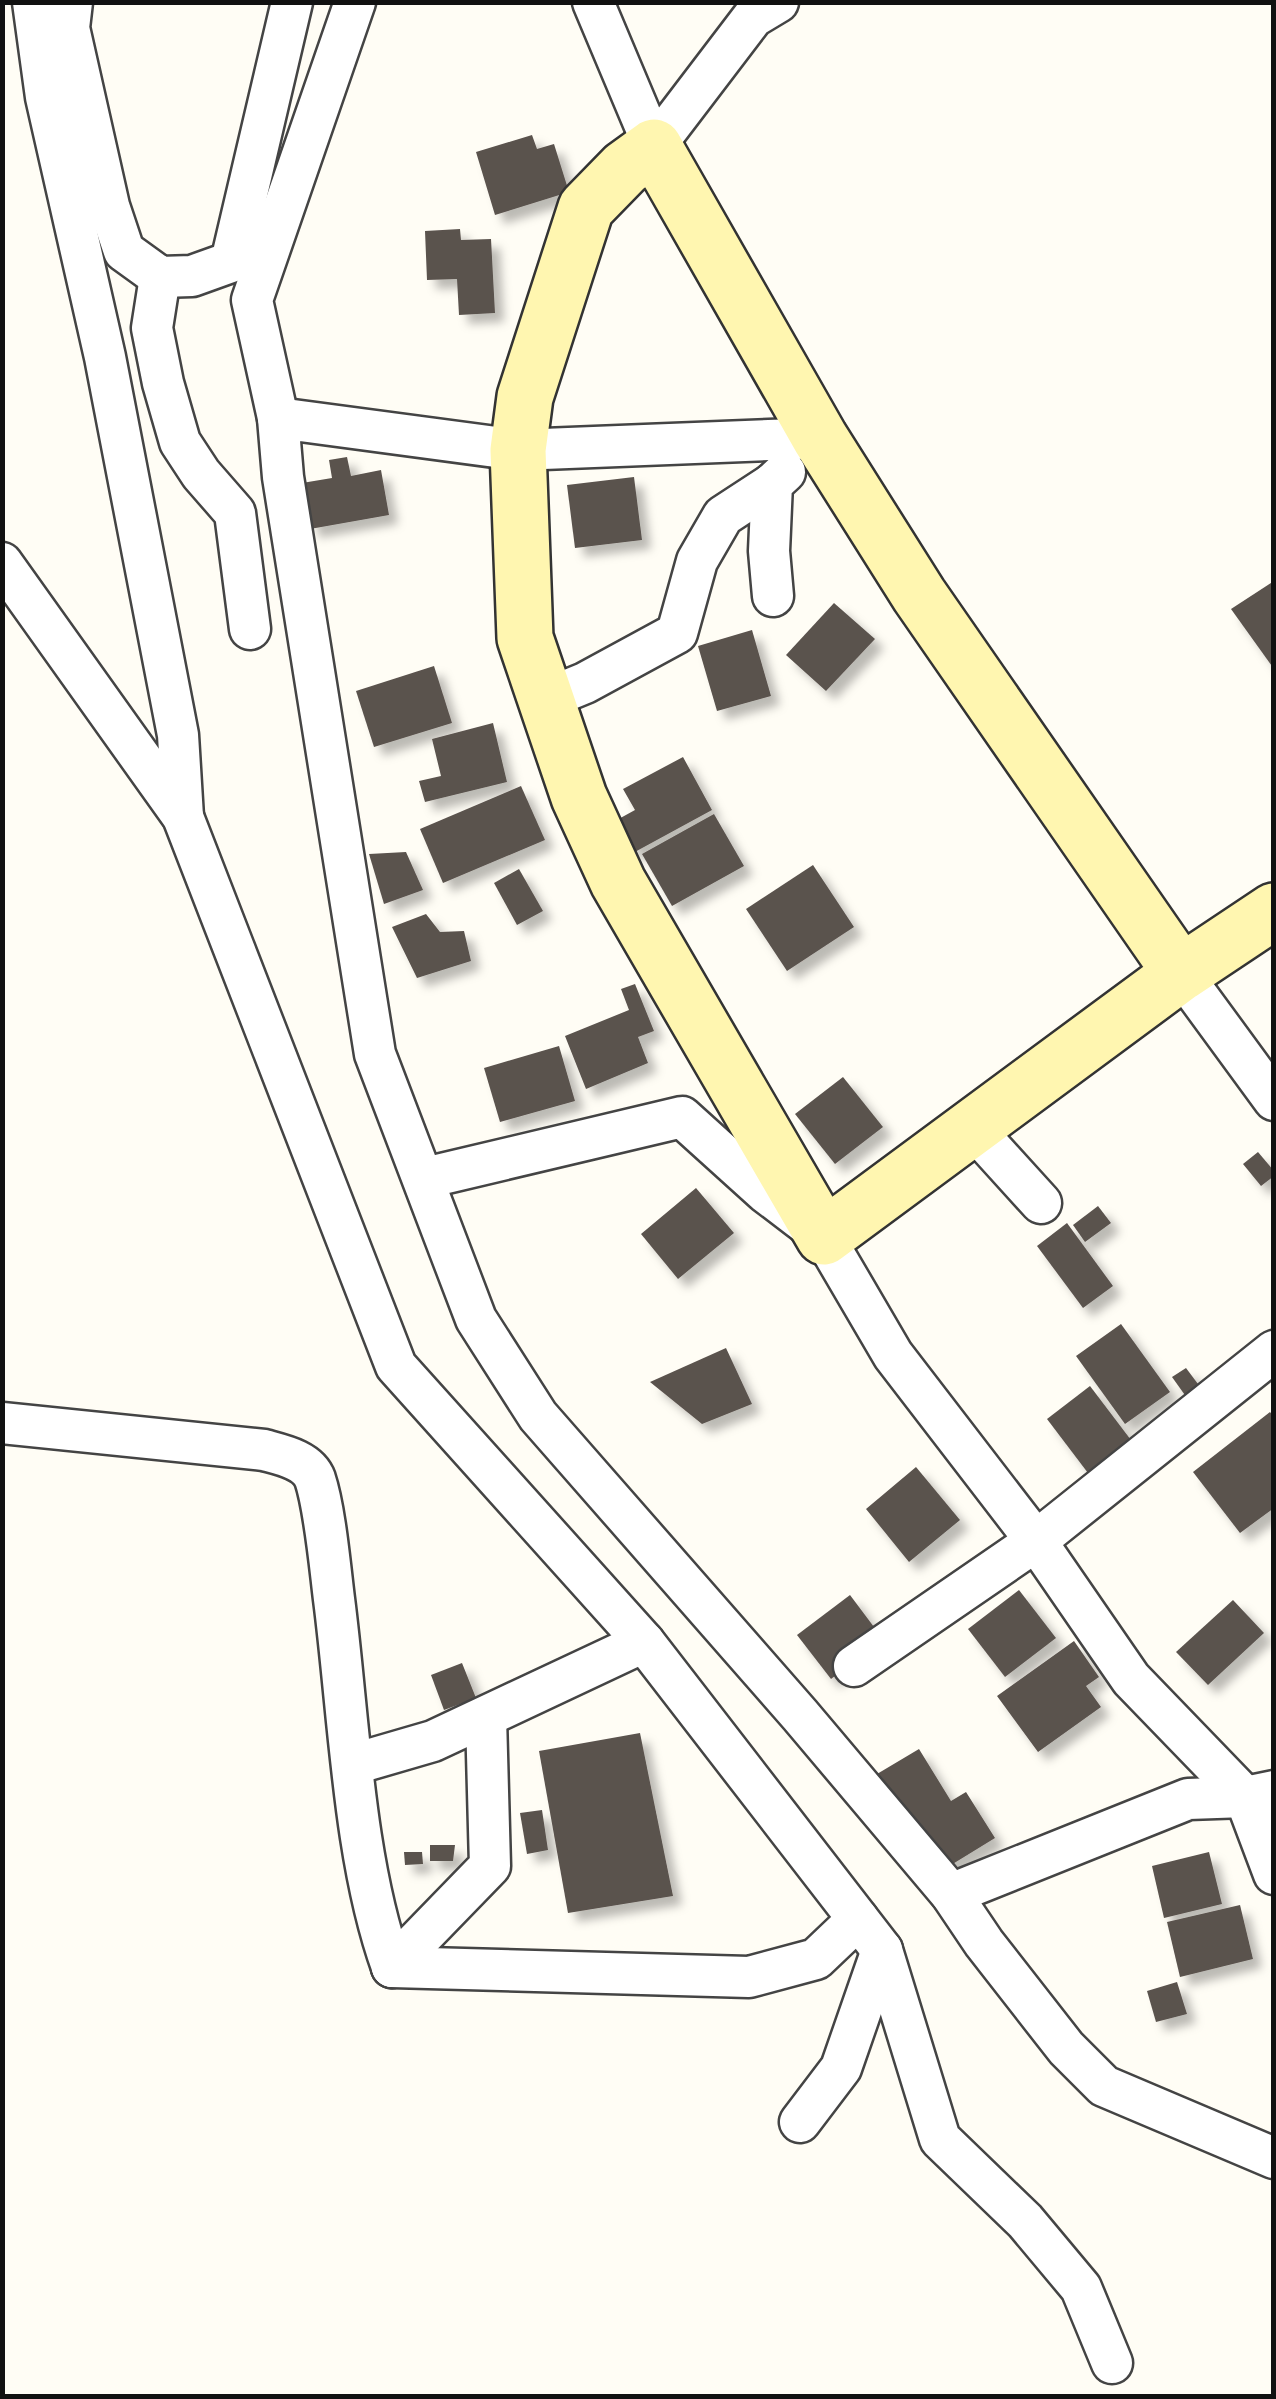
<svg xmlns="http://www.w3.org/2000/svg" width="1276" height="2399" viewBox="0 0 1276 2399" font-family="'Roboto Serif',serif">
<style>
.building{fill:#5a524d;filter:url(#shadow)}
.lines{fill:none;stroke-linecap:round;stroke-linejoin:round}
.street-casing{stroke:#444;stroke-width:45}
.secondary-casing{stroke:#333;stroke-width:60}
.street{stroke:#fff;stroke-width:40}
.secondary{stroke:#fff6b0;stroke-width:55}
</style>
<defs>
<filter id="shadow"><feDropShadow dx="9" dy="9" stdDeviation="5" flood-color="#0004"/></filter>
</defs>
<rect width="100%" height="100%" fill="#fffdf5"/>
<g class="building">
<path d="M532 135 537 149 554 144 569 192 495 215 476 152Z"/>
<path d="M460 229 461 240 491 239 495 313 459 315 457 279 427 280 425 231Z"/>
<path d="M347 457 351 476 381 470 389 515 310 529 302 483 332 478 329 460Z"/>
<path d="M634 477 642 540 575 548 567 485Z"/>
<path d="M1274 581V669L1231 609Z"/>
<path d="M834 603 875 639 826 691 786 655Z"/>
<path d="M752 630 771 696 717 711 698 646Z"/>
<path d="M434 666 452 723 374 747 356 691Z"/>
<path d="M493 723 507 782 425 802 419 781 441 776 432 739Z"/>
<path d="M683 757 712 810 633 853 615 821 635 810 623 789Z"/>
<path d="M521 786 545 840 443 883 420 829Z"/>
<path d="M714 814 744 866 672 906 642 854Z"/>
<path d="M406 852 423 890 384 904 369 854Z"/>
<path d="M813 865 854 927 787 971 746 909Z"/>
<path d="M519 869 543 911 517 925 494 883Z"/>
<path d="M426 914 440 932 464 931 471 961 417 978 392 927Z"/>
<path d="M635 984 654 1031 638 1037 648 1063 586 1089 565 1036 629 1010 621 989Z"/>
<path d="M559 1046 575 1101 500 1122 484 1068Z"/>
<path d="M843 1077 883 1127 835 1164 795 1114Z"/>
<path d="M1258 1152 1274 1171V1176L1261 1186 1243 1164Z"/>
<path d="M696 1188 734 1233 678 1279 641 1234Z"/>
<path d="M1098 1206 1111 1223 1085 1242 1073 1225Z"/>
<path d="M1067 1223 1113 1286 1083 1308 1037 1246Z"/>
<path d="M1121 1324 1170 1392 1125 1424 1076 1356Z"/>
<path d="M726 1348 752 1404 702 1424 650 1382Z"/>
<path d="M1186 1368 1201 1388 1187 1398 1172 1377Z"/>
<path d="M1090 1386 1134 1444 1091 1477 1047 1419Z"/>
<path d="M1270 1412 1274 1417V1508L1240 1533 1193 1472Z"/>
<path d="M916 1467 960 1520 909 1562 866 1509Z"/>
<path d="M1019 1590 1056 1638 1005 1677 968 1629Z"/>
<path d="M850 1595 883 1639 831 1679 797 1635Z"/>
<path d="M1233 1600 1264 1633 1208 1685 1176 1652Z"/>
<path d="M1074 1641 1099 1677 1086 1686 1101 1707 1038 1752 997 1696Z"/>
<path d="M462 1663 476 1698 444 1710 431 1675Z"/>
<path d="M640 1733 673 1896 568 1913 539 1751Z"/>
<path d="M919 1749 951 1801 966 1792 995 1838 938 1873 877 1774Z"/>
<path d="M542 1810 548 1850 527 1854 520 1813Z"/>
<path d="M430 1845H455L453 1861H430Z"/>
<path d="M404 1852H422L423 1864 405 1865Z"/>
<path d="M1209 1852 1222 1904 1164 1918 1152 1866Z"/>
<path d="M1240 1905 1253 1959 1180 1977 1167 1922Z"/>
<path d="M1177 1982 1187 2014 1156 2022 1147 1991Z"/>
</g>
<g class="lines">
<g class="street-casing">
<g id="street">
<path d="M33 2 46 97 105 357 178 735 183 817"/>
<path d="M72 2 69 28 109 206 124 251 160 277 192 276 231 262 292 2"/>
<path d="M593 2 654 147"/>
<path d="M654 147 753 17 778 2"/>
<path d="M160 277 152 328 163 383 180 442 201 474 235 513 250 629"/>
<path d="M278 418 252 300 355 2"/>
<path d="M820 438 518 450 278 418 283 477 375 1054 476 1319 538 1416 800 1715 951 1894 984 1943 1066 2048 1104 2086 1274 2158"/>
<path d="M2 563 183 817 396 1366 644 1642 882 1950 940 2139 1025 2221 1081 2288 1112 2363"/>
<path d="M773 596 769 551 772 484 785 472"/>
<path d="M546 699 585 683 677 633 697 561 723 516 772 484"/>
<path d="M1181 973 1274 1100"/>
<path d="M972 1127 1041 1203"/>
<path d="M425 1178 682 1117 765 1192 824 1237 893 1355 1036 1541 1131 1679 1245 1797 1274 1874"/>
<path d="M2 1423 264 1450C282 1455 308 1460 315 1479 325 1509 330 1567 334 1599 349 1715 353 1859 392 1967"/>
<path d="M854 1666 1036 1541 1274 1351"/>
<path d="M354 1764 433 1741 644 1642"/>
<path d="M951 1894 1188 1799 1245 1797 1274 1791"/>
<path d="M392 1967 749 1977 816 1959 858 1919"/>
<path d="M392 1967 490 1866 486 1717"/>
<path d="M800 2122 841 2068 882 1950"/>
</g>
</g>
<g class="secondary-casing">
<path id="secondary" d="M1181 973 919 595 820 438 654 147 625 168 586 208 525 397 518 450 525 638 579 797 618 882 824 1237 1181 973 1274 911"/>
</g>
<use href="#street" class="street"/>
<use href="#secondary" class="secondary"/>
</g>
<rect width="1276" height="2399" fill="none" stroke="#111111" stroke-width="10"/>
</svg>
